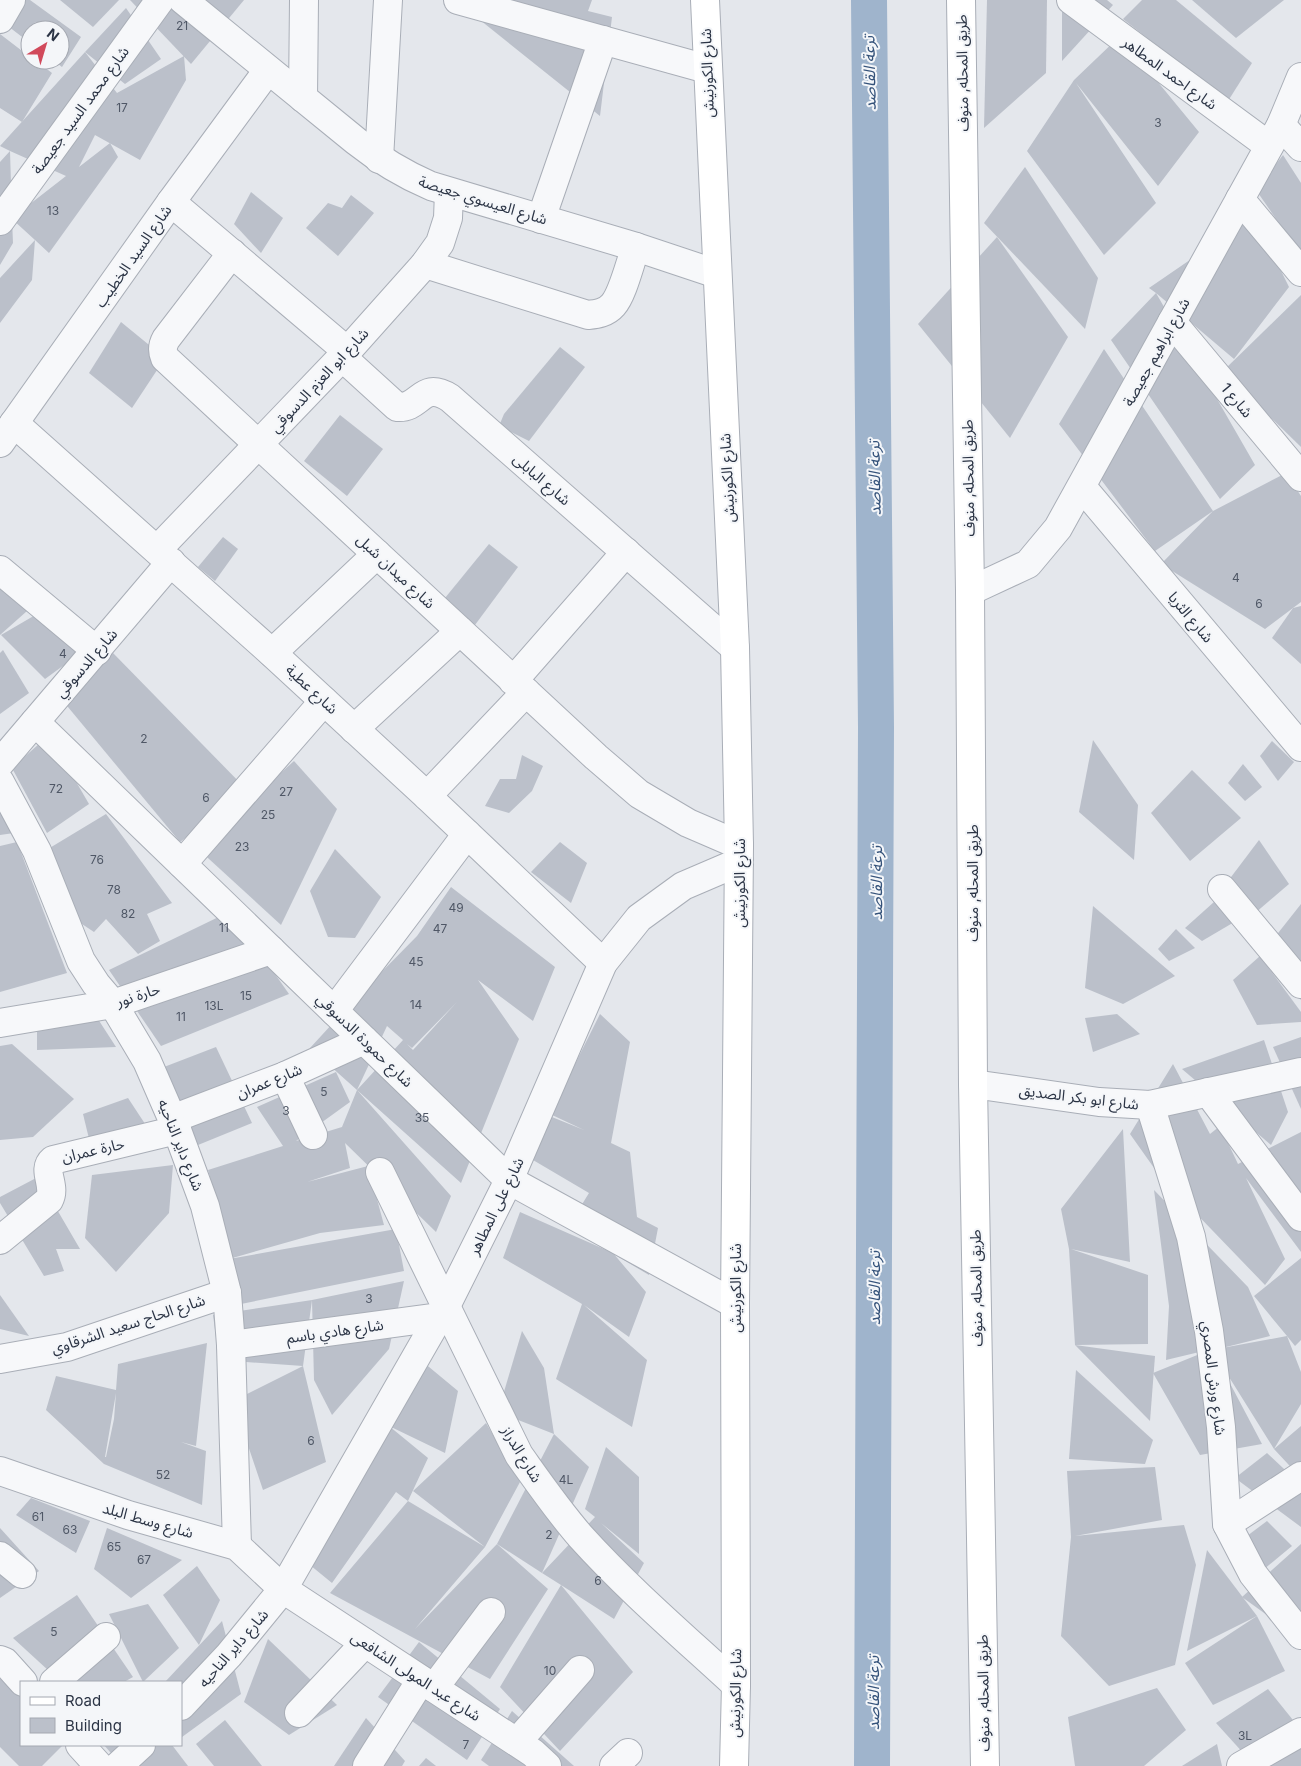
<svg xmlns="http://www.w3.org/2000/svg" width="1301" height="1766" viewBox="0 0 1301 1766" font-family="Inter,'Noto Sans Arabic',sans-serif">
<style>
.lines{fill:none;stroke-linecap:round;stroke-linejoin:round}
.canal{stroke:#9fb4cc;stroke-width:36}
.building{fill:#bbc0ca;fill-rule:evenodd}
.street-casing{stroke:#a9aeb7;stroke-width:30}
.secondary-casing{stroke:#a9aeb7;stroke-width:30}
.street{stroke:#f7f8fa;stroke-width:28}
.secondary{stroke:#fff;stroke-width:28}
.labels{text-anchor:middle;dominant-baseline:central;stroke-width:4;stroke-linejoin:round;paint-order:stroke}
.number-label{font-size:12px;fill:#4f5766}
.street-label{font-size:15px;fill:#2b3445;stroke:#f4f6f9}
.water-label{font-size:16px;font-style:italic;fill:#34527a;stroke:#f4f6f9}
</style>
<rect width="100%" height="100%" fill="#e4e7ec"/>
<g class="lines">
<path class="canal" d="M869 0 876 727 872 1766"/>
</g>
<g class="building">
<path d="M0 0H30L81 37 62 67 53 60H60V30H30V43L0 20Z"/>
<path d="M60 0H119L93 27Z"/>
<path d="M130 0H244L191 64Z"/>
<path d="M455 0H592L588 11 612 17 600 116Z"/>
<path d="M987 0H1047L1046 73 984 128Z"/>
<path d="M1062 0H1107L1113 5 1062 61Z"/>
<path d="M1142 0H1176L1252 63 1228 101 1123 19Z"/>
<path d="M1192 0H1284L1236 38Z"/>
<path d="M126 8 161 59 125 84 85 52Z"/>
<path d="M0 34 30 57V60H35L52 73 22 122 0 108Z"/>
<path d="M1120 36 1199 132 1158 186 1076 83 1156 203 1104 255 1027 151 1074 80Z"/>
<path d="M85 52 117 93 184 56 186 80 140 160 95 135 79 167 110 143 118 157 49 253 35 240 32 280 0 323V278L35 240 12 219 13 243 0 265V162L10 151 0 146ZM10 151 66 176 12 218Z"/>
<path d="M1283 155 1301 183V251L1299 252 1256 190Z"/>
<path d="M1025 167 1098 278 1085 329 984 223Z"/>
<path d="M251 192 283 218 261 253 234 224Z"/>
<path d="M351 195 374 213 338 256 306 228 328 203 342 208Z"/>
<path d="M1254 216 1289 287 1234 359 1156 293 1255 465 1220 499 1111 340 1156 293 1149 288Z"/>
<path d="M997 237 1068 337 1010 438 918 324Z"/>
<path d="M1301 295V447L1223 371Z"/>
<path d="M121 322 165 358 132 408 89 373Z"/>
<path d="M560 347 585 367 529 441 499 426 504 414Z"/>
<path d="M1104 349 1213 511 1286 473 1301 496V602L1265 629 1161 564 1213 511 1155 551 1059 424Z"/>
<path d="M340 415 383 449 347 496 304 461Z"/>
<path d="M223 537 238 549 215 581 198 567Z"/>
<path d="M489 544 518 567 472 629 445 598Z"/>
<path d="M0 575 27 611 0 635Z"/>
<path d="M1301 606V664L1272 638 1293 608Z"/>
<path d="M37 614 82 652 45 679 1 635Z"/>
<path d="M3 650 29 693 0 714V653Z"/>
<path d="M113 653 247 790 180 842 58 695Z"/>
<path d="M49 735 89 804 47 833 12 768Z"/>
<path d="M1093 740 1138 805 1134 860 1079 812Z"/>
<path d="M1272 741 1294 762 1278 781 1260 756Z"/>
<path d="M522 755 543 766 532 791 509 813 485 806 500 779H516Z"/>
<path d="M294 761 337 809 281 925 197 848Z"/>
<path d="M1243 764 1262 787 1245 801 1228 783Z"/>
<path d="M1192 770 1241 818 1190 861 1151 813Z"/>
<path d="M0 813 14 833 0 835Z"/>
<path d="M106 814 172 903 147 914 160 941 138 954 106 919 94 932 73 918 48 849Z"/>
<path d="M1259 840 1289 884 1247 920 1222 889Z"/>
<path d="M17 842 67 973 0 992V846Z"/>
<path d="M560 842 587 863 571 903 531 872Z"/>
<path d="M335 849 381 897 355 938 328 937 310 891Z"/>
<path d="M451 887 555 967 533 1021 478 980 519 1039 461 1183 357 1090 451 1196 436 1232 345 1143 350 1168 307 1182 368 1166 384 1225 320 1233 229 1259 396 1229 404 1271 241 1304 229 1259 219 1209 208 1170 283 1146 257 1107 336 1072 350 1102 296 1141 342 1127 357 1090 310 1048 356 998 417 936ZM457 1002 413 1050 407 1044 412 1048ZM387 1026 403 1040 357 1090Z"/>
<path d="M1214 902 1236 921 1202 941 1185 928Z"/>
<path d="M1301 904V1000L1260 956Z"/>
<path d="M1093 906 1175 976 1123 1004 1085 988Z"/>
<path d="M231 911 289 994 161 1046 109 970Z"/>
<path d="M1176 929 1195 948 1169 961 1158 949Z"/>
<path d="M1260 956 1301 1012V1022L1257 1025 1233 980Z"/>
<path d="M85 999 116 1047 37 1050V1017Z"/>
<path d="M600 1014 630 1042 611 1143 630 1152 637 1217 658 1228 649 1275 568 1227 589 1193 533 1160 547 1115 584 1130 550 1114Z"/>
<path d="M1117 1014 1140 1034 1093 1052 1085 1018Z"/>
<path d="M1301 1037V1109L1273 1047Z"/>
<path d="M1264 1040 1288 1112 1271 1145 1182 1069Z"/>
<path d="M12 1044 74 1099 33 1137 0 1140V1046Z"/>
<path d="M216 1047 252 1123 198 1145 151 1072Z"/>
<path d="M1173 1064 1210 1134 1220 1126 1238 1164 1301 1132V1252L1246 1178 1285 1259 1265 1285 1159 1175 1130 1134Z"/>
<path d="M128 1098 153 1136 92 1151 83 1114Z"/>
<path d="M1123 1129 1130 1262 1071 1249 1148 1275V1344L1075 1345 1069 1249 1061 1209Z"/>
<path d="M173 1165 169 1213 116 1272 85 1238 92 1175Z"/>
<path d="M38 1177 80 1249H56L64 1271 44 1276 0 1203V1197Z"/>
<path d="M1154 1190 1248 1287 1270 1336 1222 1348 1287 1336 1254 1296 1301 1258V1340L1295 1346 1287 1336 1301 1372V1404L1274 1449 1301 1426V1478L1274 1449 1214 1353 1262 1444 1200 1455 1153 1373 1212 1349 1166 1360 1169 1306Z"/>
<path d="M520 1212 613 1253 646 1292 629 1337 584 1305 647 1360 632 1427 556 1379 582 1304 503 1258Z"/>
<path d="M404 1281 389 1349 332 1415 314 1380 312 1300Z"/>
<path d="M0 1295 29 1336 0 1329Z"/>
<path d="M312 1300 303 1366 326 1462 263 1490 233 1401 303 1366 219 1360 213 1315Z"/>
<path d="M522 1331 544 1368 554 1434 498 1412Z"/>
<path d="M207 1343 196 1446 181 1442 206 1451 202 1505 104 1464 46 1410 56 1376 116 1390 118 1364ZM116 1393 114 1419 106 1457H105Z"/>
<path d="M1075 1345 1155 1356 1150 1421Z"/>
<path d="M423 1362 458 1391 445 1453 389 1426 428 1458 408 1501 396 1492 332 1583 310 1565Z"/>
<path d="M1076 1370 1153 1440 1145 1464 1069 1459Z"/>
<path d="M486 1423 520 1482 485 1547 415 1629 497 1544 548 1589 490 1679 330 1593 408 1501 485 1547 413 1491Z"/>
<path d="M554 1434 589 1467 542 1573 497 1544Z"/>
<path d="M606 1447 639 1477V1554L601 1523 644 1563 614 1619 561 1585 633 1672 560 1751 500 1687 561 1585 542 1573 595 1517 585 1509Z"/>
<path d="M1267 1453 1301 1485V1527L1235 1478Z"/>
<path d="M1155 1467 1162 1520 1075 1536 1184 1525 1196 1565 1175 1665 1109 1686 1061 1636 1071 1537 1067 1471Z"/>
<path d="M31 1498 90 1521 76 1553 16 1515Z"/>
<path d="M1267 1521 1292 1546 1245 1585 1227 1551Z"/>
<path d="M0 1528 39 1571 0 1598Z"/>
<path d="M107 1528 182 1560 131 1598 94 1569Z"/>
<path d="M1301 1544V1640L1242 1597Z"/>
<path d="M1207 1550 1257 1616 1187 1651Z"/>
<path d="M197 1566 220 1600 199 1645 163 1595Z"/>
<path d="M77 1595 133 1677 124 1682H61L13 1638Z"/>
<path d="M148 1604 179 1648 143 1682 109 1614Z"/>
<path d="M1257 1616 1285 1671 1213 1705 1185 1663Z"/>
<path d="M222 1621 241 1694 182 1737 181 1682H165Z"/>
<path d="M268 1639 337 1705 289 1735 244 1702Z"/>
<path d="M419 1642 500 1709 467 1760 378 1697Z"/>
<path d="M2 1674 21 1697V1745L62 1746 42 1766H19L0 1747V1675Z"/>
<path d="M1157 1688 1186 1730 1144 1766H1075L1068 1717Z"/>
<path d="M1268 1689 1301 1730V1766H1255L1216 1723Z"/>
<path d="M512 1711 574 1766H489L481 1760Z"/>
<path d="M366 1718 405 1761 402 1766H334Z"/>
<path d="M225 1720 262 1766H214L196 1744Z"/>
<path d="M1217 1744 1222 1766H1182Z"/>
<path d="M104 1745H172L188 1766H122Z"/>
<path d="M426 1758 436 1766H419Z"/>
</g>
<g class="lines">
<g class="street-casing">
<g id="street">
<path d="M183 0 356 141C380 160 403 174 431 186L636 247 717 274"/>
<path d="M458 0 707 69"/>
<path d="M1071 0 1269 146"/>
<path d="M0 19 11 0"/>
<path d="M303 98 304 0"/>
<path d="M1281 125 1301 147"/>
<path d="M379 159 388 0"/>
<path d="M1240 199 1301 272"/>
<path d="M171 202 347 351"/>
<path d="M541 219 603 40"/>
<path d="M0 221 160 0"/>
<path d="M232 253 166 339C162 346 162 351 165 358L526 692 596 757 639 794 688 823 739 845"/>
<path d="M425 264 588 315C597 314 606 313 613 305 623 294 630 262 636 247"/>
<path d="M1172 322 1301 477"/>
<path d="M342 357 397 407C421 409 421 380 450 398L735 648"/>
<path d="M14 423 272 653 427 796 603 963"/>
<path d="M0 443 171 202 268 70"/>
<path d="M1082 487 1301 747"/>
<path d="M157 550 342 357 425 264 440 243 448 218 449 192"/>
<path d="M0 570 97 651"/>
<path d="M970 591 1028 564 1058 528 1281 125 1301 77"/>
<path d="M272 653 377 554"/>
<path d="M513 681 626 552"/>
<path d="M35 722 509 1180 735 1304"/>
<path d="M354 729 460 631"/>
<path d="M0 763 171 562"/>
<path d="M0 782 37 851 81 961 96 984 113 1004 147 1061 177 1130 205 1206 227 1293 231 1345 237 1546"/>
<path d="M427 796 526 692"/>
<path d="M182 864 324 701"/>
<path d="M1222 889 1301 984"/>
<path d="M334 1011 467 834"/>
<path d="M0 1023 113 1004 271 950"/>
<path d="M285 1076 313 1135"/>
<path d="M973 1084 1099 1102 1150 1105 1301 1072"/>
<path d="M1208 1092 1301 1217"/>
<path d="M1150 1105 1191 1237 1209 1331 1221 1427 1227 1524 1253 1574 1301 1635"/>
<path d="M172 1119 285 1076 364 1040"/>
<path d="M380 1172 519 1455C539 1483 559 1512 581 1537 629 1590 684 1637 736 1685"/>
<path d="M0 1240 49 1200C57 1186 41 1170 53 1160L177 1130"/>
<path d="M231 1345 439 1317"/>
<path d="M0 1359 67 1347 227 1293"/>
<path d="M0 1471 128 1515 237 1546 283 1589 533 1753 547 1766"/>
<path d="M1227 1524 1301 1476"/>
<path d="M0 1556 22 1574"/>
<path d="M0 1660 5 1662 23 1682"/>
<path d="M54 1682 106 1637"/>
<path d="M434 1688 491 1612"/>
<path d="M181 1706 229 1655 283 1589 439 1317 446 1306 509 1180 603 963 639 918 683 886 739 862"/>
<path d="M299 1713 365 1643"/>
<path d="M517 1742 580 1670"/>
<path d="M80 1745 99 1766"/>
<path d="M118 1766 141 1745"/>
<path d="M367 1766 421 1680"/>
<path d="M614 1766 628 1753"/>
<path d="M1241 1766 1301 1732"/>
</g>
</g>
<g class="secondary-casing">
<g id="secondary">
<path d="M705 0 735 648 739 845 735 1304 736 1685 734 1766"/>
<path d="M961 0 970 591 973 1084 985 1766"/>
</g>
</g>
<use href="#street" class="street"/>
<use href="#secondary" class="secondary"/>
</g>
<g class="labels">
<g class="number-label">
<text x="182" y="25">21</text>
<text x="122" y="107">17</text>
<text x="1158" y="122">3</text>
<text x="53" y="210">13</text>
<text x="1236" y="577">4</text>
<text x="1259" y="603">6</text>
<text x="63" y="653">4</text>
<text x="144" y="738">2</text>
<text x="56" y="788">72</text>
<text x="286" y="791">27</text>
<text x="206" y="797">6</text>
<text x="268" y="814">25</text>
<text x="242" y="846">23</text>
<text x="97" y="859">76</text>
<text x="114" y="889">78</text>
<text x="456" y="907">49</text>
<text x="128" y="913">82</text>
<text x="224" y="927">11</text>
<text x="440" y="928">47</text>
<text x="416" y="961">45</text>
<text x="246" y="995">15</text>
<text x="416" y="1004">14</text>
<text x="214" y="1005">13L</text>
<text x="181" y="1016">11</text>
<text x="324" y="1091">5</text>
<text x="286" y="1110">3</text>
<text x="422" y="1117">35</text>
<text x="369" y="1298">3</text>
<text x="311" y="1440">6</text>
<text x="163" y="1474">52</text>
<text x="566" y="1479">4L</text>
<text x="38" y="1516">61</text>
<text x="70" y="1529">63</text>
<text x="549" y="1534">2</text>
<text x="114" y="1546">65</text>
<text x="144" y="1559">67</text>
<text x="598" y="1580">6</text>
<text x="54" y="1631">5</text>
<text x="550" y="1670">10</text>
<text x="1245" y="1735">3L</text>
<text x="466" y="1744">7</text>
</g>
<g class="street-label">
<text transform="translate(707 73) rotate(-92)">شارع الكورنيش</text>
<text transform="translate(962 73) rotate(-91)">طريق المحله, منوف</text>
<text transform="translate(1170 73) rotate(36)">شارع احمد المطاهر</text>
<text transform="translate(80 110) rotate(-54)">شارع محمد السيد جعيصة</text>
<text transform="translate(483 200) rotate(17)">شارع العيسوي جعيصة</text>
<text transform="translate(133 256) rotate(-55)">شارع السيد الخطيب</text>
<text transform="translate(1156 352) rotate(-61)">شارع ابراهيم جعيصة</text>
<text transform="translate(319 380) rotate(-47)">شارع ابو العزم الدسوقي</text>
<text transform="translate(1237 400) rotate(50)">شارع 1</text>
<text transform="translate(727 478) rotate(-93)">شارع الكورنيش</text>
<text transform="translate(968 478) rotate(-91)">طريق المحله, منوف</text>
<text transform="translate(542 479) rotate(41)">شارع البابلى</text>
<text transform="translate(396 571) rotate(43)">شارع ميدان شبل</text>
<text transform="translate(1191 617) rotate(50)">شارع الثريا</text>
<text transform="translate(86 663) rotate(-49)">شارع الدسوقي</text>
<text transform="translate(312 689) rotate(43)">شارع عطية</text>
<text transform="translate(739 883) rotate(-90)">شارع الكورنيش</text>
<text transform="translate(972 883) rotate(-90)">طريق المحله, منوف</text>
<text transform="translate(138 995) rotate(-18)">حارة نور</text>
<text transform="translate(365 1040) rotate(44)">شارع حمودة الدسوقي</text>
<text transform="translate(269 1081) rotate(-22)">شارع عمران</text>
<text transform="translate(1079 1097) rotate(7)">شارع ابو بكر الصديق</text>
<text transform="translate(181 1145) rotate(68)">شارع داير الناحيه</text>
<text transform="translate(93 1150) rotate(-13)">حارة عمران</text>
<text transform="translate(496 1206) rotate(-64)">شارع على المطاهر</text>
<text transform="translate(735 1288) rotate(-90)">شارع الكورنيش</text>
<text transform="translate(976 1288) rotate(-91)">طريق المحله, منوف</text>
<text transform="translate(128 1324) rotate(-18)">شارع الحاج سعيد الشرقاوي</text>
<text transform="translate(335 1331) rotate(-8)">شارع هادي باسم</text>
<text transform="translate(1214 1378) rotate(83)">شارع ورش المصري</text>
<text transform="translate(522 1454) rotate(59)">شارع الدراز</text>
<text transform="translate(148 1520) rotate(16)">شارع وسط البلد</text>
<text transform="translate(233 1648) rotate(-49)">شارع داير الناحيه</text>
<text transform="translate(416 1676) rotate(33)">شارع عبد المولى الشافعى</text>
<text transform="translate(735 1693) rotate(-89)">شارع الكورنيش</text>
<text transform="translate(983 1693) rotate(-91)">طريق المحله, منوف</text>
</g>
<g class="water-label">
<text transform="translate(869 73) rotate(-91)">ترعة القاصد</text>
<text transform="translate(874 478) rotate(-91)">ترعة القاصد</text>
<text transform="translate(876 883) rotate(-90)">ترعة القاصد</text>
<text transform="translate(874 1288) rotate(-90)">ترعة القاصد</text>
<text transform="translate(873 1693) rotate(-90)">ترعة القاصد</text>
</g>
</g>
<rect x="20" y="1681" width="162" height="65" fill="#f4f6f9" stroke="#a4a8b1"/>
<rect x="30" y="1697" width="25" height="8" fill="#ffffff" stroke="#a4a8b1"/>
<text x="65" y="1706" font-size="15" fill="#2b3445">Road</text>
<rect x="30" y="1718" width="25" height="15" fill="#bbc0ca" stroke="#a4a8b1"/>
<text x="65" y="1731" font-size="15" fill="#2b3445">Building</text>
<g transform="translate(45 45) rotate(38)"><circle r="24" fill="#f4f6f9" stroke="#a4a8b1"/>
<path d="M0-4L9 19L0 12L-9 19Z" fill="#d1495b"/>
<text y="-8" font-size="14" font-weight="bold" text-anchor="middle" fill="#2b3445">N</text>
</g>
</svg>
